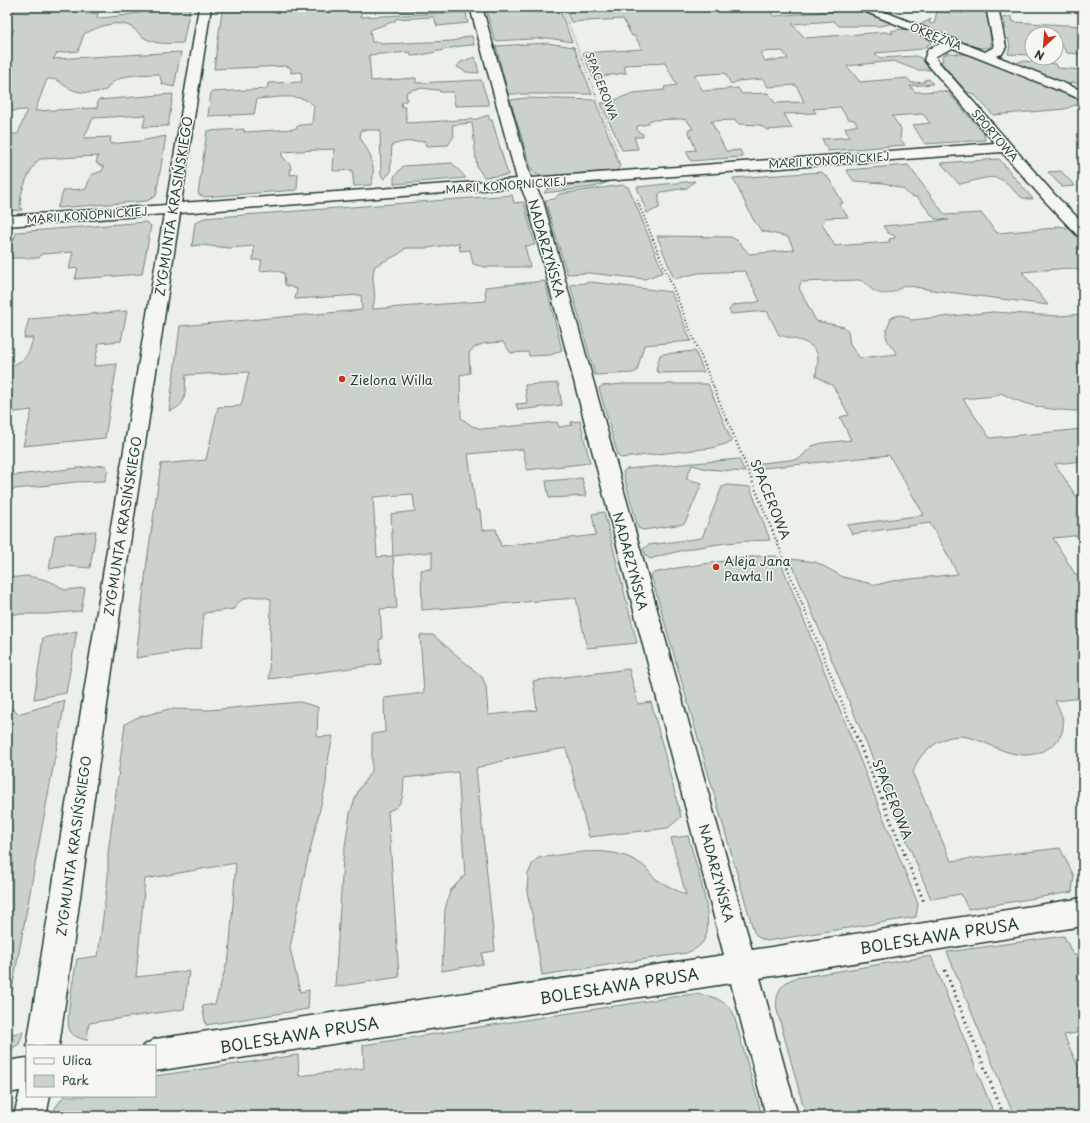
<svg xmlns="http://www.w3.org/2000/svg" width="1090" height="1123" viewBox="0 0 1090 1123" font-family="'Playpen Sans',sans-serif">
<style>
.green{fill:#cbd2cc;stroke:#758880;fill-rule:evenodd}
.lines{fill:none;stroke-linecap:round;stroke-linejoin:round}
.street-casing{stroke:#1f3d34;stroke-width:3}
.path-far3{stroke:#1f3d34;stroke-width:1.5;stroke-dasharray:0.5 2;stroke-linecap:butt}
.path-far2{stroke:#1f3d34;stroke-width:2;stroke-dasharray:1 2.5;stroke-linecap:butt}
.path-far1{stroke:#1f3d34;stroke-width:2.5;stroke-dasharray:1 3;stroke-linecap:butt}
.path{stroke:#1f3d34;stroke-width:3;stroke-dasharray:1.5 4;stroke-linecap:butt}
.street{fill:#f6f6f2;fill-rule:evenodd}
.poi-dot{fill:#c8321e;stroke:#f6f6f2;stroke-width:1.5}
.labels{text-anchor:middle;dominant-baseline:central;stroke-width:3;stroke-linejoin:round;paint-order:stroke}
.far-street-label{font-size:11px;fill:#1f3d34;stroke:#f6f6f2}
.street-label{font-size:13px;fill:#1f3d34;stroke:#f6f6f2}
.poi-label{font-size:13px;fill:#1f3d34;stroke:#f6f6f2;text-anchor:start}
.near-street-label{font-size:16px;fill:#1f3d34;stroke:#f6f6f2}
</style>
<rect width="100%" height="100%" fill="#edefea"/>
<filter id="ink" filterUnits="userSpaceOnUse"><feTurbulence type="fractalNoise" baseFrequency=".025" numOctaves="2"/><feDisplacementMap in="SourceGraphic" scale="8" xChannelSelector="R" yChannelSelector="G"/><feConvolveMatrix kernelMatrix="1 2 1 2 8 2 1 2 1" color-interpolation-filters="sRGB"/></filter>
<g filter="url(#ink)">
<g class="green">
<path d="M15 7H89L86 14 98 13 97 18C128 17 158 7 189 7L190 9 183 43C172 43 159 45 149 40 142 38 137 31 131 27 116 19 98 27 84 34L78 51 57 53 53 59 181 52 174 87 162 84 160 76 158 74C139 75 116 73 106 90 94 94 78 94 67 87 58 82 61 79 47 79L35 111 97 108 98 100 173 94 168 126 143 127 146 115 93 118 84 138 111 137 110 144 140 141 166 136 156 196 147 201 57 208 64 190 86 189 91 175 102 171 104 167 96 163 98 156 40 159C31 165 15 200 22 210L7 211V134H18L27 110 7 111V38H10L14 29H7V16H11Z"/>
<path d="M231 7H311L312 10 360 7 361 17 466 12 468 23 437 26 434 17 395 19V21L372 29 370 31 372 42H381V44L453 41 469 36H472L474 45C452 45 433 55 411 56L410 52 369 55 371 81 416 78V83L481 80 489 105 455 106 453 92H440L439 90C431 90 424 87 416 89 412 89 410 91 406 92L407 100 401 103 402 107H405L407 123 477 119 488 115 490 120H492L508 175 484 177 477 167 472 123 452 125 454 136 448 145 426 146 425 141 403 142 392 145 390 173 384 179 381 175 380 130H361L360 138C370 152 377 167 371 185L354 186 352 170 333 171 334 149 282 152V156L291 166 290 175 298 174 297 190 204 197 198 194 207 131 244 129V132L294 129 300 125 312 124 314 106C303 92 273 98 257 99L254 114 208 116 211 92 267 89 268 83 302 82 301 72 291 73V68L286 66 214 69 222 11Z"/>
<path d="M393 7H459L407 11 395 10Z"/>
<path d="M559 7 572 42 548 38 495 41 486 10Z"/>
<path d="M623 7H767L774 16 860 9 891 21 890 24 879 26H839L834 21 792 24 805 38 885 32 893 34 891 31C905 27 914 30 927 36L925 37 929 39 931 43 922 49 875 53 880 58 916 56 921 58 930 70H917L893 61 847 66 860 82 907 78 912 83 925 82 924 80 929 79 933 84 910 86 915 92 944 91 949 93 984 134 985 140 925 144 913 125 930 123 923 114 892 116 901 129 900 139 905 145 828 151 822 139 850 137 845 128 858 125 854 120 848 119 840 107 813 109 816 113 784 114 792 128 767 130 760 125 739 124 735 120 711 121 726 151 740 150 743 157 691 161 686 151 696 150 688 130 693 129 687 120 681 119 650 120 648 124 637 126V131L643 134V137H634L638 149 622 150 601 103 614 102 615 100 633 93 665 90 664 87 677 85 665 63 624 65 626 73 603 76 602 78 594 80 583 53 642 49 635 36H632L623 19 571 22 566 10ZM783 51 788 59 765 61 760 52ZM725 73 731 84 738 81 763 79 768 87 796 85 804 102 775 103 768 93 742 94 738 88 703 91 694 75Z"/>
<path d="M963 7H985L991 38V47C975 53 936 31 920 25L931 19 929 23 934 24 937 11 963 13Z"/>
<path d="M1008 17H1012L1013 22 1083 26V54L1067 53 1060 43H1056V34H1032V41H1028L1031 55 1008 54 1010 46 1003 18Z"/>
<path d="M547 43 574 47 592 94H508L496 46Z"/>
<path d="M948 53 973 55 1083 101V109L1075 105 1065 109 993 115 975 95 967 92 940 61H943L942 56Z"/>
<path d="M475 57 479 73 466 72 457 67 461 62Z"/>
<path d="M1023 61 1056 64 1058 68 1083 70V86L1073 82 1067 85 1017 64 1018 62Z"/>
<path d="M526 98 595 100 620 166 616 171 545 176 535 174 531 168 510 100Z"/>
<path d="M999 159 1033 199C1014 200 1016 187 1002 180 990 173 971 183 959 184L941 163Z"/>
<path d="M452 163 466 178 394 184V177L403 166Z"/>
<path d="M908 165 945 215 981 213 997 233 1056 228 1055 226C1070 226 1074 233 1083 243V271L1068 268 1022 272 1048 305 932 290 904 285C896 292 884 298 873 290 867 286 867 281 858 280L801 282 799 288 816 321 844 327 848 331 850 345 860 358 897 354C894 349 885 340 886 333 886 329 890 323 891 318 898 314 906 314 911 320L993 312 1059 316 1083 314V411C1054 411 1027 407 1001 393L995 396 963 399 990 438 1083 429V461L1055 464 1076 496H1083V535L1053 538 1075 574H1083V698L1055 701C1058 707 1062 714 1063 721 1066 741 1044 755 1025 755 989 754 967 719 931 747 921 755 916 761 913 774L951 861 1060 848 1074 876 1072 892 968 909 961 894 931 899 790 559 816 562 843 577 876 585 892 581 958 574 930 523 852 534 847 525 924 515 889 455 754 469 752 464 799 459 812 446 822 443 851 440 840 417 849 415 833 386 816 376C816 370 818 365 818 360 819 341 792 339 779 335L767 311 731 314 729 310 733 305 753 303 760 301 745 271 698 273 674 279 657 236 731 237 738 241 749 254 794 250 788 237 762 231 754 221 733 178 822 172 829 179 843 203 839 204 848 217 825 218 822 224 835 246 890 242 889 239 895 238V236L888 233 883 226 949 220 935 219 918 198 909 195 903 189 884 183 854 181 846 170Z"/>
<path d="M1061 171 1075 186 1062 187 1048 172Z"/>
<path d="M695 181 687 188 661 192 659 194V208L647 213 637 187Z"/>
<path d="M609 182 594 187 544 193 547 189 554 186Z"/>
<path d="M623 185 628 187 632 195 663 272 645 279 589 273 567 274 545 200 555 199 559 194Z"/>
<path d="M512 195 514 203 524 202 535 245 525 246 530 267H485L473 264 470 250 460 251 459 243 428 248H406L399 254 375 266C369 280 379 293 372 309L486 301 485 287 545 281 562 350 551 355 529 356 528 352 511 353 503 342C490 343 477 342 469 353L470 373 460 375 461 418 472 426 482 429 557 422 559 427 572 425 571 422 580 421 590 463 527 470 523 449 468 454 476 510H480L482 530 496 529 501 546 596 535 592 514 604 512 637 643 587 648 576 598 422 610 421 570 432 569V552L393 556 397 608 380 609 382 639 379 640 381 664 269 679 271 599C258 595 240 595 234 609L204 613 201 648 136 658 147 561 161 464 206 460 218 407 241 406 249 372 186 375C184 391 189 406 169 411L180 326 362 310 361 295 295 299 297 289 285 285 284 273 273 270 260 271 262 260H253L254 246 229 248 200 245 192 246 195 223 204 218ZM413 494 415 511 391 514 393 556 377 557 373 497Z"/>
<path d="M146 222 151 226 142 274 75 279 78 268 69 269 73 252 41 254 39 258H7V254L17 232Z"/>
<path d="M591 282 671 292 691 341 644 345 637 371 633 373 595 375 570 285Z"/>
<path d="M127 311 121 341 99 343 94 366 117 364 105 438 23 446 32 410 7 413V368C26 359 28 358 33 338H24L29 319Z"/>
<path d="M695 351 704 372 659 373 656 370 660 355 663 354Z"/>
<path d="M558 383 562 405 518 410 516 404 527 403 525 385Z"/>
<path d="M622 384H708L732 442 712 448 621 458 618 456 599 388 602 386Z"/>
<path d="M739 459 745 472 707 469 692 465 686 479 702 483 686 521 683 524 643 530 638 528 623 472 626 469Z"/>
<path d="M105 465 108 470 105 481 75 482 7 490V476Z"/>
<path d="M582 478 586 496 549 498 546 481Z"/>
<path d="M728 485 750 487 770 540C730 541 688 547 650 559L646 556 643 549 648 545 702 538 722 487Z"/>
<path d="M96 531 90 568 67 566 49 569 55 535Z"/>
<path d="M757 556H776L779 558 918 904 916 917 767 941 758 937 754 932 651 575 654 573 677 568Z"/>
<path d="M27 576C39 578 55 581 64 590L85 588 81 611 47 614H7V578Z"/>
<path d="M77 631 66 693 34 699 43 638Z"/>
<path d="M420 635H433L482 677 486 686 488 715 537 710 533 681 629 669 638 704 651 702 681 817 668 828 589 837 566 748 516 757 476 768 495 951 482 953 483 964 442 971 445 910 450 891 465 875 458 772 404 778C403 793 405 806 388 811L399 977 335 987 343 860 350 813 358 791 372 770V734L385 732 384 698 424 693Z"/>
<path d="M65 700 59 735 7 1017V704L18 714Z"/>
<path d="M300 702 318 707 317 737 333 736 327 765 326 784 305 871 290 948 300 992 309 990 308 1009 206 1025 202 1006 215 1004 229 956 236 863 145 879 136 977 189 971 184 1009 89 1023 87 1040C81 1039 74 1037 70 1031 64 1021 75 972 77 959L98 956 108 878V853L125 724 136 718 169 709 209 710Z"/>
<path d="M688 836C694 859 715 918 705 938 701 947 694 950 686 953L542 975 533 918 527 892 528 874 533 863 538 858C572 854 610 843 641 864 647 867 650 875 656 879 665 885 676 890 686 895L671 838Z"/>
<path d="M1064 936 1073 955 1083 954V1032L1064 1035 1083 1078V1116H1014L947 952Z"/>
<path d="M931 956 995 1116H806L777 1010C775 995 780 982 796 978Z"/>
<path d="M693 994C709 995 723 998 733 1012L762 1116H53L55 1108 64 1096H155V1076L298 1055 299 1076 364 1068 363 1045Z"/>
<path d="M23 1032 19 1044 7 1052V1035Z"/>
</g>
<g class="lines">
<g class="street-casing">
<g id="street">
<path d="M199 7H211L181 203 517 179 470 7H482L531 178 995 143 924 60 928 49 942 43 859 9 857 7H873L985 52 994 47 986 7H998L1006 47 1002 54 996 56 1083 91V100L953 48 936 56V59L1054 194 1083 223V237L1077 235 1044 200 1002 152 535 186 543 201 752 950 1083 898V926L760 978 798 1116H766L731 983 155 1071V1046H143L155 1039 724 955 527 201 521 187 180 213 128 556 59 1046H27L106 556 164 214 7 226V216L166 205Z"/>
<path d="M27 1058V1096H50L46 1116H14L20 1091 7 1093V1061Z"/>
</g>
</g>
<path class="path-far3" d="M562 7 617 150"/>
<path class="path-far2" d="M637 200 727 420"/>
<path class="path-far1" d="M727 419 852 727"/>
<g class="path">
<path d="M852 726 924 902"/>
<path d="M945 970 1004 1116"/>
</g>
<use href="#street" class="street"/>
</g>
</g>
<g class="poi-dot">
<circle cx="342" cy="379" r="4"/>
<circle cx="716" cy="567" r="4"/>
</g>
<g class="labels">
<g class="far-street-label">
<text transform="translate(936 36) rotate(22)">OKRĘŻNA</text>
<text transform="translate(602 86) rotate(69)">SPACEROWA</text>
<text transform="translate(995 135) rotate(49)">SPORTOWA</text>
<text transform="translate(829 160) rotate(-4)">MARII KONOPNICKIEJ</text>
<text transform="translate(506 185) rotate(-4)">MARII KONOPNICKIEJ</text>
<text transform="translate(87 215) rotate(-4)">MARII KONOPNICKIEJ</text>
</g>
<g class="street-label">
<text transform="translate(173 206) rotate(-81)">ZYGMUNTA KRASIŃSKIEGO</text>
<text transform="translate(547 248) rotate(74)">NADARZYŃSKA</text>
<text transform="translate(771 499) rotate(68)">SPACEROWA</text>
<text transform="translate(122 526) rotate(-81)">ZYGMUNTA KRASIŃSKIEGO</text>
<text transform="translate(631 561) rotate(75)">NADARZYŃSKA</text>
<text transform="translate(893 799) rotate(68)">SPACEROWA</text>
<text transform="translate(73 846) rotate(-82)">ZYGMUNTA KRASIŃSKIEGO</text>
<text transform="translate(717 873) rotate(75)">NADARZYŃSKA</text>
</g>
<g class="poi-label">
<text x="350" y="379">Zielona Willa</text>
<text x="724" y="560">Aleja Jana<tspan x="724" dy="15">Pawła II</tspan></text>
</g>
<g class="near-street-label">
<text transform="translate(939 935) rotate(-9)">BOLESŁAWA PRUSA</text>
<text transform="translate(619 985) rotate(-9)">BOLESŁAWA PRUSA</text>
<text transform="translate(299 1034) rotate(-9)">BOLESŁAWA PRUSA</text>
</g>
</g>
<rect width="1090" height="1123" fill="none" stroke="#f6f6f2" stroke-width="24"/>
<rect x="12" y="12" width="1066" height="1099" fill="none" stroke="#1f3d34" stroke-width="1.5" filter="url(#ink)"/>
<rect x="26" y="1045" width="130" height="52" fill="#f6f6f2" stroke="#a0aca6"/>
<rect x="34" y="1058" width="20" height="6" fill="#f6f6f2" stroke="#a0aca6"/>
<text x="62" y="1065" font-size="12" fill="#1f3d34">Ulica</text>
<rect x="34" y="1075" width="20" height="12" fill="#cbd2cc" stroke="#a0aca6"/>
<text x="62" y="1085" font-size="12" fill="#1f3d34">Park</text>
<g transform="translate(1044 46) rotate(206)"><circle r="19" fill="#f6f6f2" stroke="#a0aca6"/>
<path d="M0-3L7 15L0 10L-7 15Z" fill="#c8321e"/>
<text y="-6" font-size="11" font-weight="bold" text-anchor="middle" fill="#1f3d34">N</text>
</g>
</svg>
